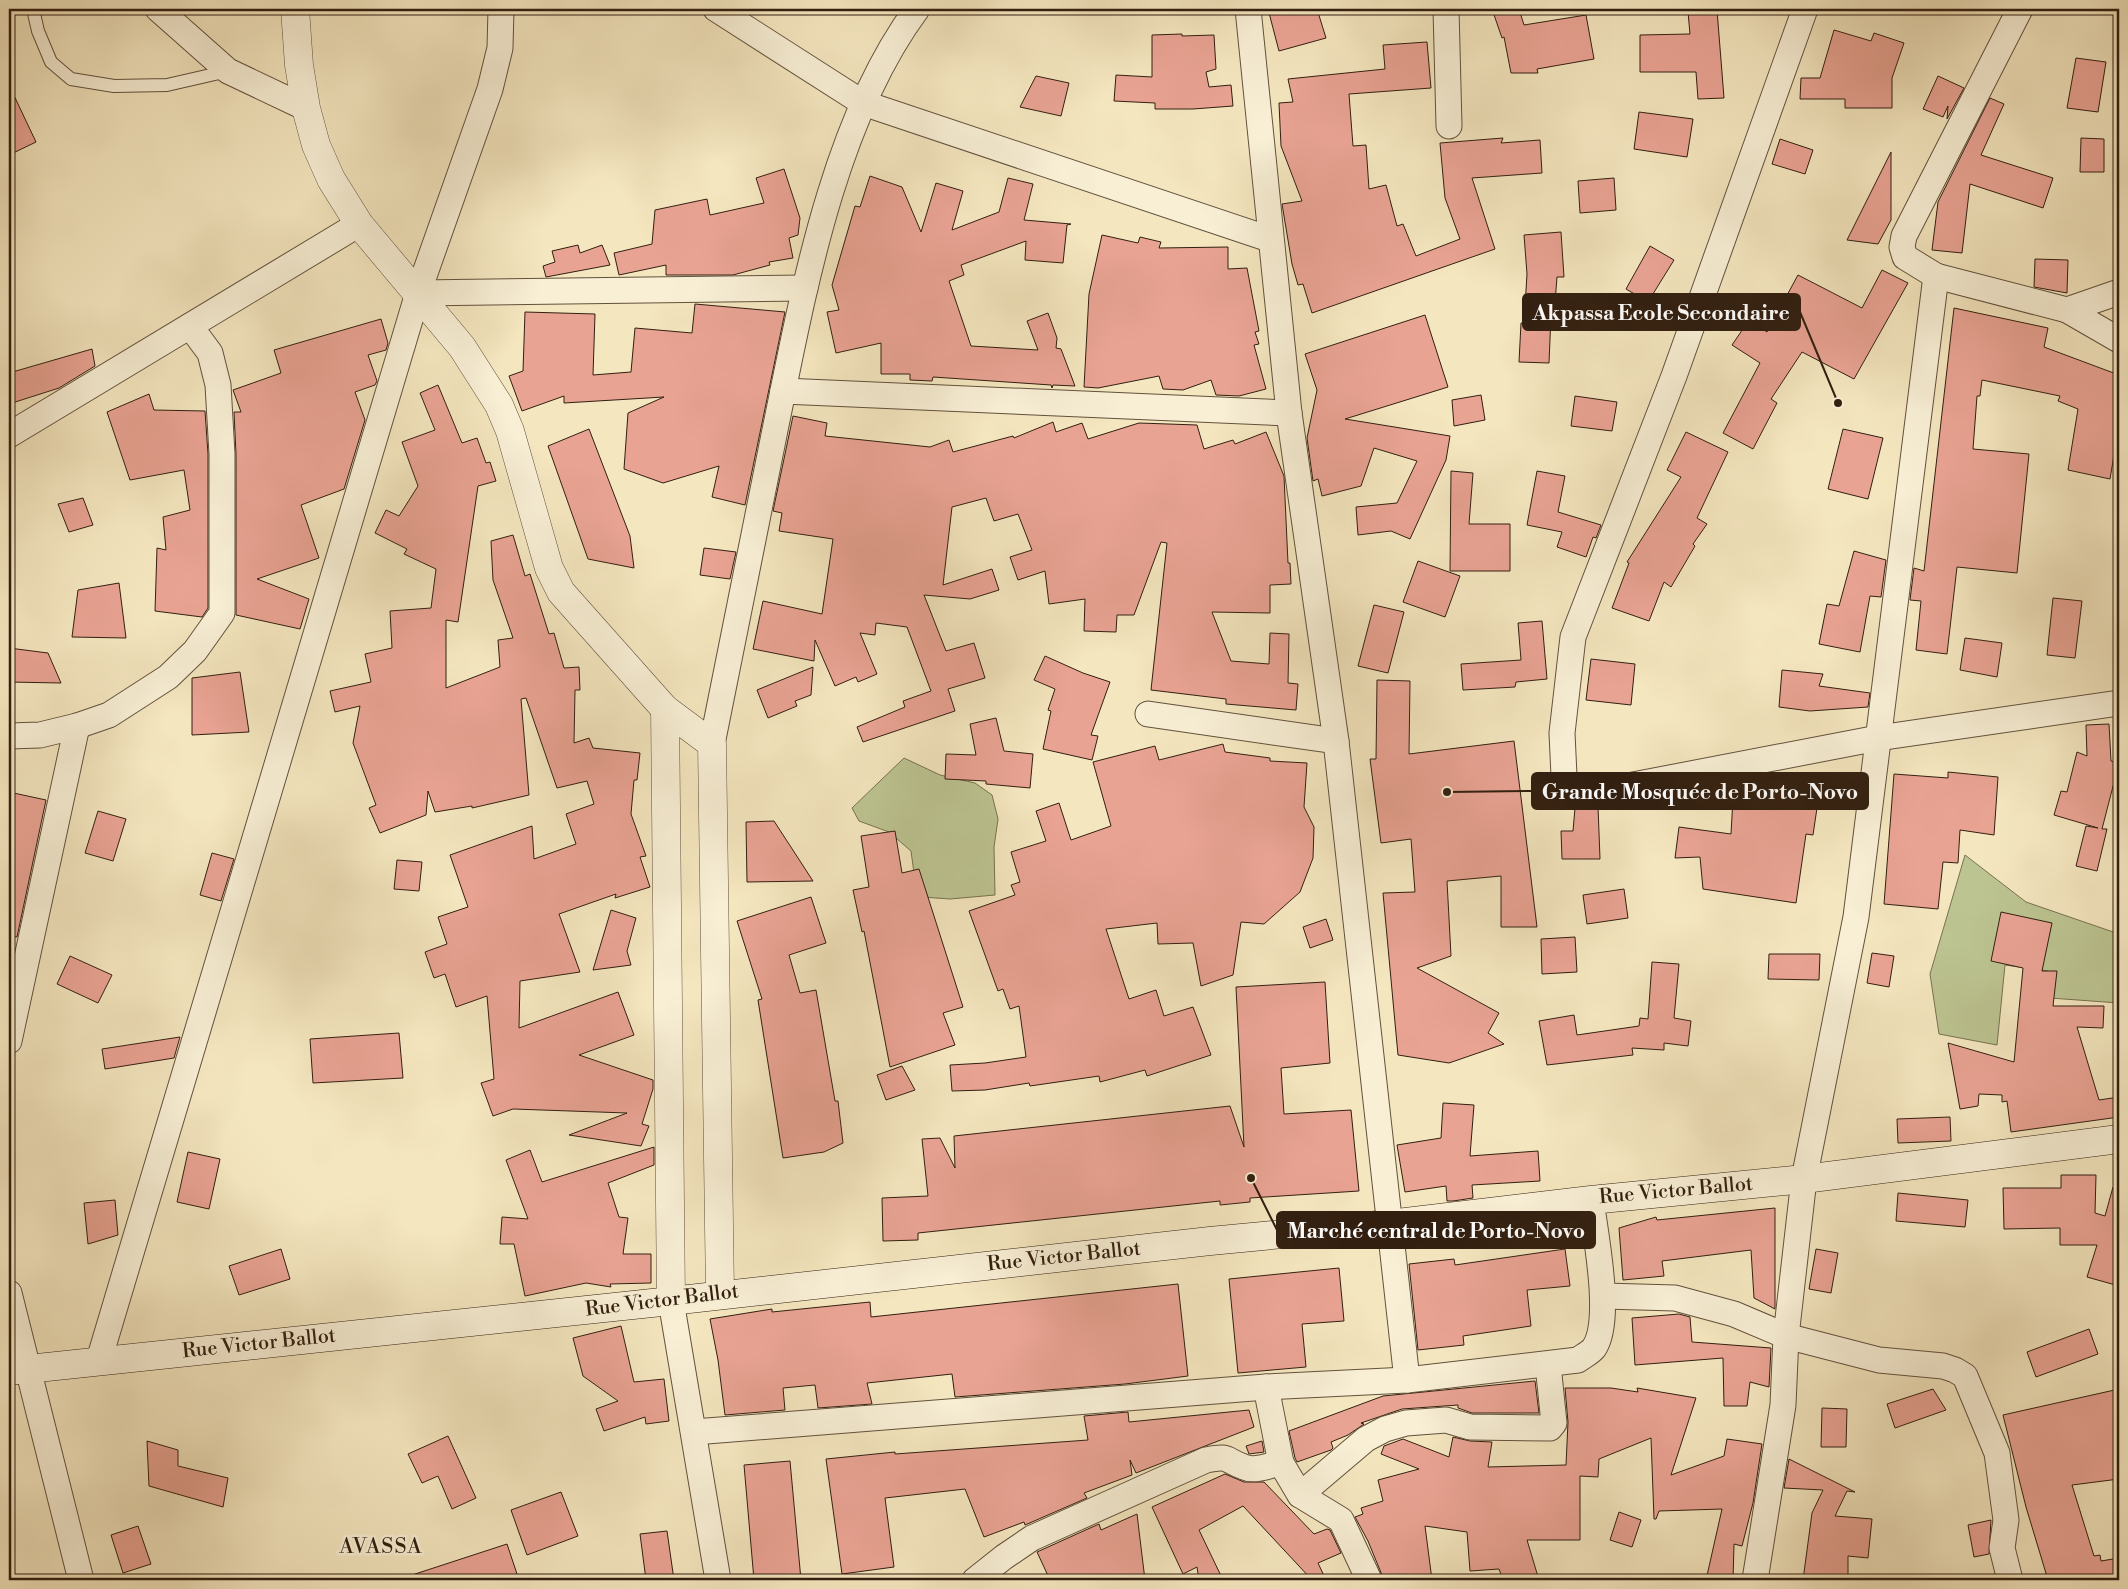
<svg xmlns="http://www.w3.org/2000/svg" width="2128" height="1589" viewBox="0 0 2128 1589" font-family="'Libre Bodoni',serif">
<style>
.green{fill:#bcc491;stroke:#777250}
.building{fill:#e9a393;stroke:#321f10}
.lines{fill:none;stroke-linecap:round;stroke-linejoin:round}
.service-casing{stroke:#62513c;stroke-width:14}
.minor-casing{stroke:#62513c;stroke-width:27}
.tertiary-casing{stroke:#62513c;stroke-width:29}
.secondary-casing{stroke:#321f10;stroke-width:29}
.service{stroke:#f8efd5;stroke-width:12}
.minor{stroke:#f8efd5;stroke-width:25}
.tertiary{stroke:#f8efd5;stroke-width:28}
.secondary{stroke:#f8efd5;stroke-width:28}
.labels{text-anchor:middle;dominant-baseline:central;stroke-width:5;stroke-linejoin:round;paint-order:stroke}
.street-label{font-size:20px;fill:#321f10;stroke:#f8efd5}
.neighbourhood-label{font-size:21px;letter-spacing:1px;fill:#321f10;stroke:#f8efd5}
.leader{fill:none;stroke:#321f10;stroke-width:2}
.callout-dot{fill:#321f10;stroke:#f8efd5;stroke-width:2}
.callout{fill:#321f10;stroke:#321f10;stroke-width:2}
.callout-label{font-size:21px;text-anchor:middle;font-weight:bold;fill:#fff}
</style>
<rect width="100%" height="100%" fill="#f4e6bf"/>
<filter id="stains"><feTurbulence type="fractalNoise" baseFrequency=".004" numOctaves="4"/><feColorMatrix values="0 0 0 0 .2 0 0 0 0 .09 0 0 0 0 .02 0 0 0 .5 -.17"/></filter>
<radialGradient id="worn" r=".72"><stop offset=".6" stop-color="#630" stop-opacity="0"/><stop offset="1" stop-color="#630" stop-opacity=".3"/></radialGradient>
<g class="green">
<path d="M904 758 940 775 975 783 992 795 998 819 994 847 995 895 950 899 922 897 914 873 911 851 889 832 859 821 852 808Z"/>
<path d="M1965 855 2026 902 2119 934V1003L2050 998 2048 971 2005 965 1997 1045 1939 1034 1930 974Z"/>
</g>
<g class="building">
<path d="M1268 9H1317L1326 38 1279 51Z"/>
<path d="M1492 9H1519L1524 25 1586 15 1594 59 1537 69 1538 73H1511L1504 37 1502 38Z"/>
<path d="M1717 10 1724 98 1698 99 1696 72H1640V35L1690 34 1688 12Z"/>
<path d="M1834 30 1871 41 1874 33 1904 43 1892 78V108H1845V99H1800L1801 78H1820Z"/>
<path d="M1182 34V36L1214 35 1216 69 1206 72 1209 87 1231 85 1233 106 1193 109H1155V103L1114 101 1116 75 1152 77V35Z"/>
<path d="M1427 42 1431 88 1349 94 1353 146 1366 145 1369 189 1386 185 1397 226 1403 224 1416 256 1460 239 1445 198 1440 143 1503 138 1501 143 1540 140 1542 173 1472 178 1495 249 1312 313 1303 284 1298 285 1292 264 1282 204 1302 201 1281 146 1279 103 1293 102 1288 79 1385 69 1383 45Z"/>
<path d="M2076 58 2106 62 2098 112 2067 108Z"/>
<path d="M1036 76 1069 83 1061 116 1020 107Z"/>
<path d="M1938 76 1964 88 1947 119 1948 106 1943 117 1923 109Z"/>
<path d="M9 85 36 142 9 155Z"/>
<path d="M1990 98 2004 104 1981 155 2053 178 2043 208 1970 184 1962 253 1932 250 1938 202Z"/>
<path d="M1639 112 1693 119 1687 157 1634 149Z"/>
<path d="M2081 138 2104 139V172H2080Z"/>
<path d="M1780 139 1813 150 1805 174 1772 164Z"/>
<path d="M1891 152V220L1878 244 1847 240Z"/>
<path d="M784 169 800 218 798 235 789 238 793 258 769 262 770 265 733 275H666V265L619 275 614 253 652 244 655 210 707 199 710 215 764 203 756 178Z"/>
<path d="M870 176 902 187 921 232 936 183 963 191 952 230 999 212 1008 178 1033 184 1024 220 1071 224 1067 225 1063 263 1025 260 1026 241 961 265 964 275 949 281 971 346 1038 350 1027 321 1048 313 1057 338 1056 348 1061 349 1075 386 1053 385 1052 388 1051 385 933 377 932 381 910 380V374H881V343L836 353 827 312 839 310 832 285 855 206 860 207Z"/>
<path d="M1614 178 1616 210 1580 213 1578 181Z"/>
<path d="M1561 232 1564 277H1557L1554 316 1551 315 1549 363 1519 362 1521 323H1524L1527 274 1524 235Z"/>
<path d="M1102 235 1138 243 1140 237 1161 242 1159 248 1228 247V269L1247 268 1259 331 1255 332 1259 344 1254 345 1266 389 1239 396 1216 395 1211 380 1183 390 1163 389 1159 376 1098 388 1084 387 1089 294Z"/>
<path d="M578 245 580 253 602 245 610 265 546 277 543 266 555 262 552 251Z"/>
<path d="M1650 246 1674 260 1648 302 1626 289Z"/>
<path d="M2035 259 2068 260 2067 293 2034 287Z"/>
<path d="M1882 270 1908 283 1854 379 1802 352 1771 399 1777 403 1753 449 1723 433 1760 363 1732 345 1749 320 1767 332 1798 275 1862 308Z"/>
<path d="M695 304 785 312 745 505 712 497 719 466 663 483 624 469 628 413 664 397 564 403V396L522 411 509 376 523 371 525 312 595 314 593 375 631 372 635 328 692 333Z"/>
<path d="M1954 308 2048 328 2044 347 2119 375V437H2117L2110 479 2068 470 2078 409 2058 401 2060 396 1982 380 1980 396H1977L1973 449 2029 454 2017 573 1957 567 1947 654 1916 650 1921 601 1910 600 1914 568 1924 571Z"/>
<path d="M1425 315 1448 387 1345 419 1450 436 1446 460 1410 539 1391 531 1358 535 1356 507 1397 503 1417 461 1374 448 1361 486 1322 496 1318 479 1313 481 1307 438 1317 390 1305 354Z"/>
<path d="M381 319 388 343 386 350 368 355 377 381 375 385 355 392 365 420 344 489 301 505 319 558 257 579 309 599 300 629 236 615V454L234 412H241L233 390 281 373 274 350Z"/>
<path d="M92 349 95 366 59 388 9 404V373Z"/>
<path d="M438 385 462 443 477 438 486 463 490 462 496 481 478 486 458 622 446 620V688L500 667 498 640 513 638 493 580 491 541 513 535 525 576 530 574 549 634 554 633 564 668 579 667 580 690H575L574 743 589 738 593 748 640 753 637 780H634L631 814 646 856 640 857 650 887 615 898 616 894 559 914 580 972 520 981 519 1028 618 992 634 1035 579 1055 653 1080V1089L642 1124 649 1126 641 1146 569 1135 627 1113 513 1109 493 1116 481 1083 494 1079 487 996 456 1007 445 974 434 978 425 952 447 944 438 917 468 907 450 855 532 826 534 859 576 844 566 814 594 804 587 781 557 788 526 698 521 699 529 795 472 808V806L435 812 428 791 426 815 380 833 369 808 376 805 353 743 360 706 335 712 330 691 371 682 365 654 392 648 390 611 431 608 436 569 404 554 407 549 375 533 386 510 399 516 418 486 402 442 435 430 420 393Z"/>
<path d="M149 394 154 410 205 411 208 454V608L202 617 155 611 157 548 166 550 163 517 190 510 184 470 130 480 107 412Z"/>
<path d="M1481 395 1485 420 1454 426 1452 400Z"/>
<path d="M1575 396 1617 402 1612 431 1571 426Z"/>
<path d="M793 416 827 423 825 436 930 447 949 440 953 452 1013 436 1014 438 1053 422 1056 432 1082 423 1088 439 1139 423 1197 425 1204 449 1233 440 1235 444 1266 432 1284 476 1288 563H1290L1291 584 1270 585V613L1212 612 1231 661 1269 664 1270 633 1289 634 1288 683 1298 684 1296 710 1226 704V699L1151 690 1167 543 1161 542 1134 615H1117L1116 632 1084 631 1085 599 1049 604 1045 571 1018 580 1010 557 1032 550 1018 514 994 521 986 498 952 507 943 585 992 569 999 590 970 599 924 595 946 651 974 643 985 678 948 689 955 711 863 742 857 727 905 707 903 701 931 691 907 627 876 623 875 635 860 633 877 674 858 682 856 677 835 686 815 640 814 661 753 649 763 601 822 614 833 539 779 531 782 513 773 511Z"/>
<path d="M589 429 630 536 634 568 588 559 548 446Z"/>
<path d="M1843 429 1883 438 1868 499 1828 489Z"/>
<path d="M1686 432 1728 452 1697 518 1707 524 1693 544 1695 546 1671 587 1664 582 1649 621 1612 608 1629 563 1627 562 1681 477 1667 470Z"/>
<path d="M1451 471 1473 473 1469 524H1510V571H1450Z"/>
<path d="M1537 471 1565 476 1558 512 1601 525 1596 538 1593 537 1586 557 1557 547 1562 532 1527 525Z"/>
<path d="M83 498 93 525 69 532 58 504Z"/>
<path d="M704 548 736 552 730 579 700 575Z"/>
<path d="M1854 551 1886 560 1881 597 1870 596 1860 652 1819 644 1827 604 1839 606Z"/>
<path d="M1418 561 1460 576 1445 617 1403 602Z"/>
<path d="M119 583 126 638 72 637 78 590Z"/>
<path d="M2053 598 2082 601 2075 658 2047 655Z"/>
<path d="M1374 605 1404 612 1388 673 1358 666Z"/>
<path d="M1542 621 1547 679 1516 682 1515 687 1463 690 1461 664 1521 660 1518 623Z"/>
<path d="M1965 638 2002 643 1997 677 1960 670Z"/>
<path d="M9 648 48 653 61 683 9 682Z"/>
<path d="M1045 656 1083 673 1110 682 1091 735 1098 736 1092 760 1043 749 1051 711 1048 710 1055 689 1034 680Z"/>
<path d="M1591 659 1635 664 1631 705 1586 700Z"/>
<path d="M813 667 811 695 795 701 797 706 768 718 757 690Z"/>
<path d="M1782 670 1823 674 1819 686 1870 693 1868 707 1810 711 1779 707Z"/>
<path d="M240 672 249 732 192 735V678Z"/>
<path d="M1377 680 1410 681 1409 754 1514 741 1537 927H1501V876L1447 881 1451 956 1417 968 1499 1013 1488 1033 1504 1044 1449 1063 1398 1055 1383 893 1415 892 1411 839 1381 843 1370 759H1376Z"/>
<path d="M996 718 1004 751 1033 754 1030 788 986 784V781L945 779 946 754 976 755 970 724Z"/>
<path d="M2109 724 2111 761 2119 763 2102 829H2107L2097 871 2076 866 2086 826 2098 828 2054 815 2061 791 2067 792 2077 752 2087 756 2086 725Z"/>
<path d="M1223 744 1225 752 1270 758V761L1307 763 1304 807 1314 827 1313 858 1300 892 1264 924 1241 922 1233 975 1201 986 1193 943 1158 944 1157 923 1106 929 1129 999 1156 990 1164 1016 1193 1007 1211 1055 1147 1076 1145 1070 1100 1082 1099 1076 1030 1086 1029 1083 985 1090 952 1091 950 1065 985 1063 1026 1057 1019 1006 1010 1009 1003 989 998 991 969 911 1015 895 1011 885 1020 882 1011 852 1046 841 1036 811 1059 803 1071 840 1111 826 1093 762 1155 746 1159 760Z"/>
<path d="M1948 772 1998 777 1994 835 1960 830 1958 863 1943 862 1938 909 1884 904 1894 774 1948 778Z"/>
<path d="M1822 774 1813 835 1806 834 1796 903 1703 889 1700 857 1675 858 1679 827 1731 834 1734 780 1756 776 1755 795 1797 801 1800 780Z"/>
<path d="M9 792 46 800 17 937 9 936Z"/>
<path d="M1598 806 1600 859H1562L1561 831H1573L1575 808Z"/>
<path d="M98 811 126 819 113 861 85 853Z"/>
<path d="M774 821 813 881 747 882 746 822Z"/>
<path d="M895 831 902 873 919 869 963 1007 943 1013 955 1045 890 1067 864 931 862 932 853 890 869 887 861 836Z"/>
<path d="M212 853 234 859 221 901 200 895Z"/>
<path d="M397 860 422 862 419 891 394 889Z"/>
<path d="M1624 889 1628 918 1587 924 1583 895Z"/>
<path d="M811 897 826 943 789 955 800 993 816 990 835 1101H838L843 1143 824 1152 783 1158 758 1000 762 999 737 921Z"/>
<path d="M611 910 636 918 627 951 631 965 593 970Z"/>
<path d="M2001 912 2052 923 2042 971H2057L2053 1006H2104L2103 1028 2077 1027 2099 1100 2119 1097V1117L2011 1132 2007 1101 2002 1102V1095L1979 1094 1978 1106 1960 1109 1948 1043 2014 1062 2023 968 1991 961Z"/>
<path d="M1326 919 1333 940 1310 948 1303 927Z"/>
<path d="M1575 937 1577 972 1542 974 1541 939Z"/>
<path d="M1872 953 1894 956 1889 987 1867 983Z"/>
<path d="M1769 954H1820L1819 980 1768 979Z"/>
<path d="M70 956 112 975 98 1003 57 984Z"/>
<path d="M1652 962 1679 964 1674 1018 1691 1021 1688 1046 1664 1043V1050L1632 1048 1633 1055 1547 1065 1539 1021 1574 1015 1577 1035 1639 1026 1640 1018 1648 1019Z"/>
<path d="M1325 982 1330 1063 1281 1068 1284 1114 1351 1110 1359 1191 1250 1198V1202L1220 1205V1201L918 1233V1240L883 1241 882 1198 928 1196 922 1139 940 1138 955 1168 954 1136 1230 1106 1244 1147 1236 987Z"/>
<path d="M399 1033 403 1078 313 1083 310 1039Z"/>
<path d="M180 1037 174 1058 105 1069 102 1049Z"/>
<path d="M902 1066 915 1090 886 1100 877 1075Z"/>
<path d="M1443 1103 1474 1105 1470 1156 1538 1151 1540 1181 1472 1185 1473 1198 1453 1201H1447L1446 1186 1405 1192 1397 1145 1441 1138Z"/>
<path d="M1950 1117 1951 1141 1898 1143 1897 1119Z"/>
<path d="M654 1147V1165L608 1183 619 1217 628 1218 623 1254H651V1283L610 1284 611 1287 586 1283 525 1296 514 1244H500L502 1217 528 1219 506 1160 530 1150 542 1182Z"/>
<path d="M188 1152 220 1159 209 1209 177 1202Z"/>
<path d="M2061 1175H2096L2095 1213 2105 1216 2113 1187 2119 1188V1286L2087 1277 2097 1245H2060V1228L2004 1229 2003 1188H2061Z"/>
<path d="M1898 1193 1968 1200 1965 1227 1896 1221Z"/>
<path d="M115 1200 118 1235 88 1244 84 1203Z"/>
<path d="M1775 1208V1309L1754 1298 1751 1250 1662 1261 1664 1276 1623 1280 1619 1228 1656 1217 1657 1220Z"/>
<path d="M281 1249 290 1279 239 1295 229 1266Z"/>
<path d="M1565 1249 1570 1286 1527 1290 1531 1326 1463 1336 1464 1345 1418 1350 1409 1264 1454 1259 1455 1265Z"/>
<path d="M1816 1249 1838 1253 1831 1293 1809 1289Z"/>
<path d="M1339 1268 1344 1321 1302 1324 1306 1367 1238 1373 1229 1279Z"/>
<path d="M1178 1284 1188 1376 1125 1384 955 1397 952 1374 867 1383 872 1404 818 1408 815 1385 783 1388 785 1410 725 1415 718 1360 710 1319 772 1309V1312L870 1302 871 1317Z"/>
<path d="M1679 1314 1690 1317 1692 1342 1771 1348 1769 1387 1750 1382 1747 1406H1724L1723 1358 1635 1365 1632 1318Z"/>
<path d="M621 1326 634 1382 664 1379 669 1421 646 1424 645 1417 604 1431 596 1409 618 1401 583 1376 573 1338Z"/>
<path d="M2089 1329 2098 1354 2036 1377 2027 1352Z"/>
<path d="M1535 1381 1539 1413H1472L1458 1408V1405L1402 1409 1361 1423 1364 1424 1348 1435 1331 1442 1333 1448 1331 1450 1297 1462 1295 1458 1289 1431 1383 1396Z"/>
<path d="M1565 1388H1611L1638 1392 1637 1388 1696 1398 1671 1475 1724 1456 1727 1439 1762 1444 1753 1503 1742 1546 1734 1544 1733 1580H1706L1722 1509 1659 1511 1656 1519H1654L1651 1438 1599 1459 1598 1477 1580 1476V1540H1527L1539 1580H1503L1499 1569 1470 1571 1467 1532 1425 1526 1432 1580H1384L1368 1541 1355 1517 1363 1514 1361 1508 1383 1501 1378 1480 1419 1469 1381 1454 1384 1446 1403 1439 1449 1457 1453 1437 1470 1441 1492 1442 1488 1467 1566 1465 1568 1422Z"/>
<path d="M1933 1389 1946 1410 1895 1428 1887 1404Z"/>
<path d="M2119 1389V1479L2072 1485 2094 1556 2100 1555 2101 1561 2119 1558V1580H2048L2026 1507 2003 1415Z"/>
<path d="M1822 1408 1847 1409 1846 1447H1821Z"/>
<path d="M1249 1410 1254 1427 1136 1473 1130 1460 1132 1475 1084 1493 1087 1498 1025 1525 1024 1522 984 1537 965 1489 885 1498 894 1567 842 1574 826 1459 895 1452V1454L1088 1440 1084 1416 1128 1412 1129 1422Z"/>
<path d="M448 1436 476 1498 452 1509 438 1476 422 1483 408 1454Z"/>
<path d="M147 1441 178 1450V1466L228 1478 223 1507 149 1486Z"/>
<path d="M1262 1441 1264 1452 1249 1454 1246 1446Z"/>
<path d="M1789 1459 1855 1492 1847 1491 1835 1516 1872 1519 1868 1558 1848 1556V1580H1803L1812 1513 1823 1490 1784 1488Z"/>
<path d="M790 1461 801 1580H754L744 1465Z"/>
<path d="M1225 1474 1244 1482H1264L1314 1534 1327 1529 1330 1530 1341 1553 1318 1563 1326 1580H1312L1243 1506 1199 1530 1223 1580H1199L1197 1567 1183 1574 1152 1507Z"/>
<path d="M561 1492 578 1536 527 1555 511 1510Z"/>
<path d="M1619 1512 1641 1520 1632 1547 1610 1540Z"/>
<path d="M1137 1514 1145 1580H1050L1037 1552 1099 1524 1101 1530Z"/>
<path d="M1991 1520 1989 1554 1974 1557 1968 1525Z"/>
<path d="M138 1526 151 1564 123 1573 111 1535Z"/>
<path d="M667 1531 674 1580H646L640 1534Z"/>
<path d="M507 1544 519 1580H409V1576Z"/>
</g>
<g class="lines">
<g class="service-casing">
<path id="service" d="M33 9 38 31 51 62 71 79 114 86 167 85 228 71"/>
</g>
<g class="minor-casing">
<g id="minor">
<path d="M158 9 228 71 306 108"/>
<path d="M716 9 863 103 1269 239"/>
<path d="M1248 9 1289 413 1336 741 1407 1380"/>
<path d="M1446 9 1449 126"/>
<path d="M1805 9 1674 376 1573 637 1562 733 1564 776 1570 791 1581 795 1878 738 2119 703"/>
<path d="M2020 9 1904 236 1902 247 1905 257 1936 276 2067 310 2119 340"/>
<path d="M418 293 805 288"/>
<path d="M2067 310 2119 292"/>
<path d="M783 391 1289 413"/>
<path d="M9 435 359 224"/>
<path d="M1148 714 1336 741"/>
<path d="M9 736 40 735 77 726 109 715 168 677 195 651 222 613V454L218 385 210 353 190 326"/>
<path d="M712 744C733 639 754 535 775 430 803 294 833 122 917 9"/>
<path d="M9 1041 77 726"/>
<path d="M9 1293 81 1580"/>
<path d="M1603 1296 1675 1298 1734 1314 1786 1336 1879 1360 1943 1366 1955 1370 1965 1376 1997 1453 2006 1520 2002 1548 2010 1580"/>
<path d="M671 1301 718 1580"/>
<path d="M99 1360 418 293 490 89 500 48 501 9"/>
<path d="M1266 1387 1281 1463 1300 1495 1341 1520 1369 1580"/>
<path d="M694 1432 1266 1387 1407 1380 1578 1360C1583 1356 1590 1353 1594 1348 1613 1320 1595 1233 1591 1200"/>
<path d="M1300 1495 1366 1439 1385 1429 1406 1423 1446 1420 1470 1427 1550 1428 1554 1423 1548 1365"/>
<path d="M975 1580 1004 1557 1032 1538 1206 1460C1231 1455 1224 1460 1244 1467 1255 1472 1270 1465 1281 1463"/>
<path d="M1755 1580 1783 1405 1786 1336 1804 1179 1856 917 1936 276"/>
</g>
</g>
<g class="tertiary-casing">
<g id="tertiary">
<path d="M295 9 299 65 306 108 316 145 331 179 359 224 462 347 499 405 510 431 549 568 561 592 665 709 712 744 720 1294"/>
<path d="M665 709 671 1301"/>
</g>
</g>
<g class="secondary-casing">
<path id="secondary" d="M9 1371 671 1301 1210 1241 1389 1224 1591 1200 1804 1179 2119 1139"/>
</g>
<use href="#service" class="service"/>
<use href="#minor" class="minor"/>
<use href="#tertiary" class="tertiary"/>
<use href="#secondary" class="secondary"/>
</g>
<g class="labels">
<g class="street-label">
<text transform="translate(1676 1191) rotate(-5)">Rue Victor Ballot</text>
<text transform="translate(1064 1257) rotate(-6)">Rue Victor Ballot</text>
<text transform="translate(662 1301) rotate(-7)">Rue Victor Ballot</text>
<text transform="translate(259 1344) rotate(-6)">Rue Victor Ballot</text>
</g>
<g class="neighbourhood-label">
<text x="381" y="1547">AVASSA</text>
</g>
</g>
<path class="leader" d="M1838 403L1800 312M1447 792L1532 791M1251 1178L1277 1230"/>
<g class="callout-dot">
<circle cx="1838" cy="403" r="5"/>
<circle cx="1447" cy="792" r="5"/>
<circle cx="1251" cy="1178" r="5"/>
</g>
<g class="callout">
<rect x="1523" y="294" width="277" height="36" rx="5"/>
<rect x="1532" y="773" width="336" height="36" rx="5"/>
<rect x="1277" y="1212" width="318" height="36" rx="5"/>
</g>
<g class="callout-label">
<text x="1661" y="320">Akpassa Ecole Secondaire</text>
<text x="1700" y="799">Grande Mosquée de Porto-Novo</text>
<text x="1436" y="1238">Marché central de Porto-Novo</text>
</g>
<rect width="2128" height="1589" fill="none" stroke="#f4e6bf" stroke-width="30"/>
<rect x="10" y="10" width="2108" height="1569" fill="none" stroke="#321f10" stroke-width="2.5"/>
<rect x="15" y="15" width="2098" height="1559" fill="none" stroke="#321f10"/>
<rect width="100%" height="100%" filter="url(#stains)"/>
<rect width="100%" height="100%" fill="url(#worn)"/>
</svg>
